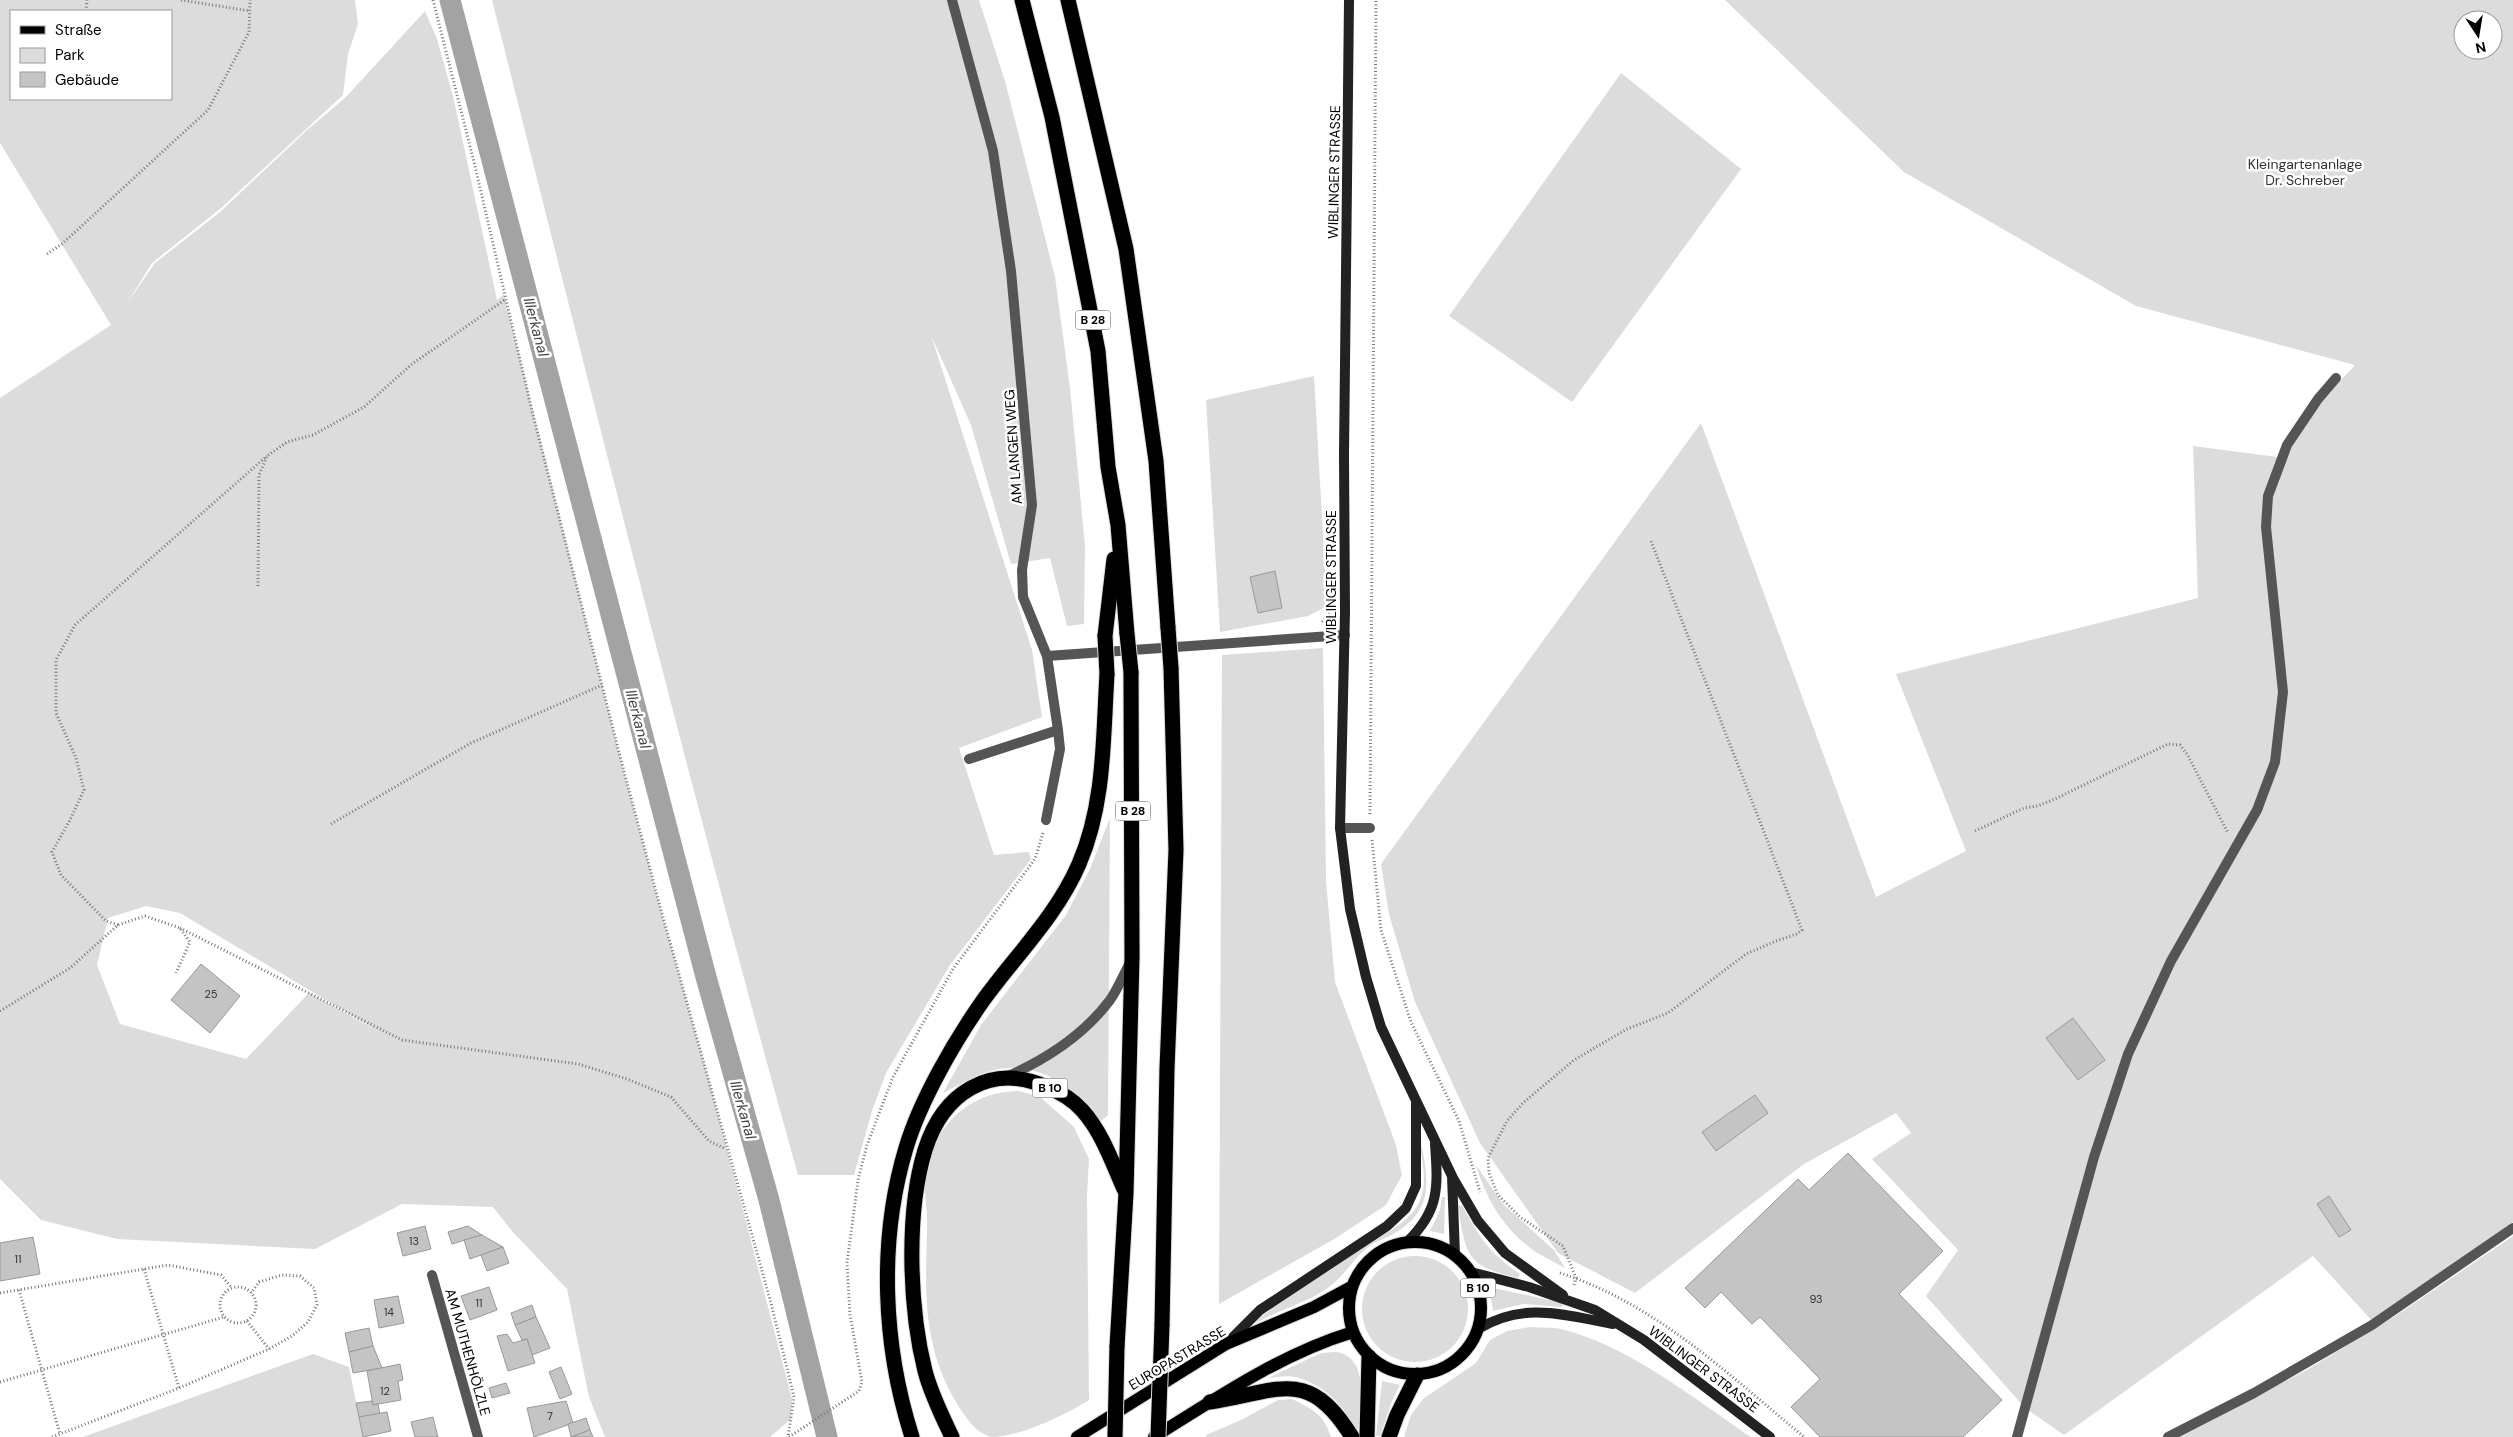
<svg xmlns="http://www.w3.org/2000/svg" width="2513" height="1437" viewBox="0 0 2513 1437" font-family="'DM Sans',sans-serif">
<style>
.green{fill:#dcdcdc;fill-rule:evenodd}
.lines{fill:none;stroke-linecap:round;stroke-linejoin:round}
.canal{stroke:#a3a3a3;stroke-width:21}
.building{fill:#c4c4c4;stroke:#999}
.primary-casing{stroke:#dbdbdb;stroke-width:14}
.highway-casing{stroke:#dbdbdb;stroke-width:17}
.path{stroke:#777;stroke-width:3;stroke-dasharray:1 2.5;stroke-linecap:butt}
.lane{stroke:#555;stroke-width:10}
.street{stroke:#555;stroke-width:10}
.secondary{stroke:#222;stroke-width:10}
.primary{stroke:#000;stroke-width:12}
.highway{stroke:#000;stroke-width:15}
.highway-bridge-casing{stroke:#dbdbdb;stroke-width:17;stroke-linecap:butt}
.highway-bridge{stroke:#000;stroke-width:15}
.labels{text-anchor:middle;dominant-baseline:central;stroke-width:5;stroke-linejoin:round;paint-order:stroke}
.number-label{font-size:11px;fill:#313131}
.shield{fill:#fff;stroke:#4c4c4c;stroke-width:1}
.shield-label{font-size:12px;font-weight:bold;fill:#000}
.park-label{font-size:14px;fill:#333;stroke:#fff}
.street-label{font-size:14px;fill:#000;stroke:#fff}
.water-label{font-size:15px;font-style:italic;fill:#444;stroke:#fff}
</style>
<rect width="100%" height="100%" fill="#fff"/>
<g class="green">
<path d="M0 0H355L358 24 348 54 343 95 220 209 152 263 127 303 155 263 220 212 307 130 345 98 425 11 437 39 453 96 497 300 504 294 620 756 661 910 711 1087 792 1399 791 1419 770 1437H605L589 1397 567 1289 512 1231 493 1207 402 1204 315 1249 117 1239 41 1220 0 1179V398L111 325 0 143ZM11 11H171V99H11ZM146 906 180 913 378 1031 309 993 246 1059 120 1024 97 965 108 918Z"/>
<path d="M492 0H979L1005 81 1055 277 1070 388 1085 546 1084 624 1067 626 1050 558 1011 564 971 425 931 335 1032 650 1042 717 959 748 994 855 1029 852 1031 859 950 965 886 1073 872 1111 854 1175H798C689 785 591 393 492 0Z"/>
<path d="M1725 0H2513V1222L2373 1322 2313 1256 2064 1435 2025 1408 1926 1296 1958 1250 1872 1159 1911 1133 1896 1113 1804 1164 1635 1293 1558 1253 1480 1143 1415 1002 1389 914 1381 864 1701 423 1876 897 1966 851 1896 674 2198 598 2193 446 2285 458C2301 422 2329 393 2355 365L2136 306 1904 172ZM2463 20H2493V50H2463Z"/>
<path d="M1621 73 1741 169 1572 402 1449 316Z"/>
<path d="M1314 376 1327 606 1308 616 1220 632 1206 400Z"/>
<path d="M1323 648 1326 881 1335 982 1396 1145 1402 1175 1386 1205 1336 1238 1219 1304 1222 655Z"/>
<path d="M1110 818 1108 1115 1101 1121C1073 1083 1028 1055 981 1074 968 1079 955 1087 943 1093L981 1025 1066 915 1090 869Z"/>
<path d="M1018 1091 1039 1096 1074 1127 1089 1159 1087 1196 1089 1400C1065 1415 1020 1437 991 1437 976 1433 967 1419 959 1407 923 1349 925 1297 927 1232 928 1216 925 1201 925 1186 927 1133 964 1092 1018 1091Z"/>
<path d="M1420 1147H1422C1429 1184 1432 1211 1395 1233 1387 1238 1376 1241 1368 1247 1353 1259 1344 1276 1328 1288 1306 1303 1279 1310 1256 1323 1260 1315 1277 1306 1285 1300 1309 1283 1333 1266 1358 1250 1378 1236 1410 1225 1420 1200 1427 1183 1423 1165 1420 1147Z"/>
<path d="M1476 1165 1503 1204 1554 1250 1565 1268C1553 1261 1538 1255 1528 1246 1501 1225 1485 1196 1476 1165Z"/>
<path d="M1442 1197H1445L1444 1234 1430 1231 1440 1210Z"/>
<path d="M1462 1205C1480 1238 1488 1252 1520 1274L1518 1278C1466 1266 1466 1256 1458 1206Z"/>
<path d="M2513 1236V1437H2177L2305 1371 2397 1315Z"/>
<circle cx="1415" cy="1309" r="53"/>
<path d="M1489 1287 1563 1303 1562 1307 1523 1304 1493 1311Z"/>
<path d="M1530 1327C1540 1328 1552 1327 1561 1329 1628 1345 1694 1399 1751 1437H1404L1411 1415 1423 1399 1476 1363 1490 1340 1507 1331Z"/>
<path d="M1321 1353C1327 1353 1335 1351 1341 1353 1371 1363 1359 1411 1358 1435 1346 1407 1325 1385 1296 1377 1288 1375 1277 1377 1268 1378Z"/>
<path d="M313 1354 349 1367 363 1437H83Z"/>
<path d="M1382 1381 1400 1385 1392 1401 1380 1436H1376Z"/>
<path d="M1292 1399C1312 1409 1324 1414 1331 1437H1206V1435L1241 1420 1278 1400Z"/>
</g>
<g class="lines">
<path class="canal" d="M450 0 706 977 769 1200 827 1437"/>
</g>
<g class="building">
<path d="M1275 571 1282 608 1258 613 1250 577Z"/>
<path d="M201 964 240 996 210 1033 171 1000Z"/>
<path d="M2073 1018 2105 1060 2078 1080 2046 1038Z"/>
<path d="M1755 1095 1768 1113 1716 1151 1702 1132Z"/>
<path d="M1848 1153 1943 1251 1899 1294 2002 1400 1963 1437H1820L1791 1407 1820 1379 1760 1317 1752 1324 1721 1292 1705 1308 1685 1288 1798 1179 1809 1190Z"/>
<path d="M2329 1196 2351 1230 2339 1237 2317 1204Z"/>
<path d="M425 1226 431 1249 403 1256 397 1233Z"/>
<path d="M468 1226 482 1235 452 1244 448 1232Z"/>
<path d="M482 1235 503 1247 470 1259 464 1240Z"/>
<path d="M33 1237 40 1274 0 1281V1243Z"/>
<path d="M503 1247 509 1263 487 1271 481 1255Z"/>
<path d="M489 1287 497 1310 470 1320 461 1296Z"/>
<path d="M398 1296 404 1323 379 1328 374 1300Z"/>
<path d="M532 1305 536 1317 515 1325 511 1313Z"/>
<path d="M536 1317 550 1348 532 1355 527 1339 522 1340 515 1325Z"/>
<path d="M369 1328 373 1346 349 1352 345 1333Z"/>
<path d="M507 1334 513 1343 527 1339 535 1363 508 1371 497 1336Z"/>
<path d="M373 1346 382 1368 353 1373 349 1352Z"/>
<path d="M400 1364 403 1380 398 1381 401 1400 373 1405 367 1371Z"/>
<path d="M561 1367 572 1394 560 1399 549 1372Z"/>
<path d="M506 1383 510 1393 492 1398 489 1388Z"/>
<path d="M372 1401 373 1405 378 1404 380 1414 359 1417 356 1403Z"/>
<path d="M566 1401 573 1423 534 1437 527 1408Z"/>
<path d="M387 1412 391 1431 363 1437 359 1417Z"/>
<path d="M433 1417 438 1437H415L411 1422Z"/>
<path d="M586 1418 590 1430 571 1437 568 1424Z"/>
<path d="M590 1430 593 1437H571Z"/>
</g>
<g class="lines">
<g class="primary-casing">
<g id="primary">
<circle cx="1415" cy="1308" r="66"/>
<path d="M1077 1437 1226 1344 1314 1307 1351 1287"/>
<path d="M1154 1437C1218 1397 1281 1354 1353 1332"/>
</g>
</g>
<g class="highway-casing">
<g id="highway">
<path d="M1022 0 1052 117 1098 351 1108 467 1118 525 1127 634"/>
<path d="M1068 0 1126 249 1156 461 1168 628"/>
<path d="M1105 636 1114 559"/>
<path d="M1162 1325 1167 1068 1176 850 1171 668"/>
<path d="M1117 1347 1126 1193 1132 957 1131 672"/>
<path d="M1210 1402C1278 1392 1308 1365 1352 1437"/>
<path d="M912 1437C883 1346 878 1241 906 1148 920 1101 954 1042 982 1002 1015 956 1056 917 1079 864 1105 804 1103 738 1107 674"/>
<path d="M952 1437C942 1416 931 1394 925 1371 909 1307 906 1212 925 1150 943 1093 990 1062 1047 1087 1060 1092 1072 1099 1082 1110 1102 1132 1112 1162 1124 1189"/>
<path d="M1367 1437 1369 1357"/>
<path d="M1389 1437 1397 1415 1417 1375"/>
</g>
</g>
<g class="path">
<path d="M181 0 250 11"/>
<path d="M433 0 474 162 532 411 620 756 661 910 771 1303 794 1397 788 1437"/>
<path d="M86 11 87 0"/>
<path d="M47 254 62 244 208 110 249 32 250 0"/>
<path d="M258 586 259 475 267 456 287 442 313 435 364 407 412 364 506 299"/>
<path d="M1322 622 1331 612"/>
<path d="M1370 814 1376 0"/>
<path d="M331 824 471 743 602 685"/>
<path d="M1975 831 2024 808 2038 806 2057 798 2168 744 2180 745 2187 754 2228 833"/>
<path d="M1372 840 1381 930 1411 1022 1459 1121 1480 1192"/>
<path d="M118 925 106 921 61 875 52 852 70 820 84 790 76 758 56 713V660L75 625 267 456"/>
<path d="M180 928 402 1040 578 1064 627 1079 671 1097 709 1141 726 1149"/>
<path d="M0 1011 70 968 118 925 145 916 180 928 190 942 176 973"/>
<path d="M144 1269 179 1388"/>
<path d="M1560 1273C1655 1303 1729 1375 1804 1437"/>
<path d="M1574 1285 1576 1278 1563 1246 1520 1217 1498 1195 1489 1173 1488 1158 1507 1121 1523 1103 1574 1060 1627 1029 1668 1013 1746 954 1776 941 1797 934 1802 930 1651 541"/>
<circle cx="238" cy="1305" r="18"/>
<path d="M19 1290 60 1434"/>
<path d="M0 1293 168 1265 221 1275 232 1288"/>
<path d="M247 1321 269 1349"/>
<path d="M0 1382 224 1317"/>
<path d="M52 1437 179 1388 269 1349 292 1336 308 1322 317 1305 314 1288 300 1276 282 1275 259 1282 251 1293"/>
<path d="M789 1437 859 1391 862 1382 850 1315 847 1263 858 1180 867 1145 893 1077 953 969 1035 859 1043 833"/>
</g>
<g class="lane">
<path d="M1047 656 1058 730"/>
<path d="M969 759 1058 730 1060 749 1046 820"/>
<path d="M1340 828H1370"/>
<path d="M1006 1077C1047 1059 1083 1036 1110 1000 1118 989 1123 975 1130 963"/>
<path d="M2017 1437 2094 1157 2128 1054 2171 961 2257 810 2275 762 2283 692 2266 527 2268 496 2287 445 2318 399 2336 378"/>
<path d="M2168 1437 2254 1393 2372 1325 2513 1228"/>
</g>
<g class="street">
<path d="M952 0 993 151 1011 271 1032 505 1022 570 1023 597 1047 656 1345 635"/>
<path d="M432 1275 478 1437"/>
</g>
<g class="secondary">
<path d="M1349 0 1344 455 1345 612 1340 828 1350 909 1366 977 1381 1027 1452 1176 1455 1255"/>
<path d="M1453 1178 1478 1221 1505 1253 1563 1295"/>
<path d="M1407 1242C1440 1210 1438 1187 1435 1144"/>
<path d="M1471 1272 1529 1287 1595 1310 1644 1340 1770 1437"/>
<path d="M1478 1329C1524 1301 1564 1315 1613 1324"/>
<path d="M1229 1341 1260 1310 1387 1226 1406 1208 1416 1186V1103"/>
</g>
<use href="#primary" class="primary"/>
<use href="#highway" class="highway"/>
<g class="highway-bridge-casing">
<g id="highway-bridge">
<path d="M1168 628 1171 668"/>
<path d="M1127 634 1131 672"/>
<path d="M1105 636 1107 674"/>
<path d="M1115 1437 1117 1347"/>
<path d="M1158 1437 1162 1325"/>
</g>
</g>
<use href="#highway-bridge" class="highway-bridge"/>
</g>
<g class="labels">
<g class="number-label">
<text x="211" y="994">25</text>
<text x="414" y="1241">13</text>
<text x="18" y="1259">11</text>
<text x="1816" y="1299">93</text>
<text x="479" y="1303">11</text>
<text x="389" y="1312">14</text>
<text x="385" y="1391">12</text>
<text x="550" y="1416">7</text>
</g>
<g class="shield">
<rect x="1075.5" y="310.5" width="35" height="19" rx="4"/>
<rect x="1115.5" y="801.5" width="35" height="19" rx="4"/>
<rect x="1032.5" y="1078.5" width="35" height="19" rx="4"/>
<rect x="1460.5" y="1278.5" width="35" height="19" rx="4"/>
</g>
<g class="shield-label">
<text x="1093" y="320">B 28</text>
<text x="1133" y="811">B 28</text>
<text x="1050" y="1088">B 10</text>
<text x="1478" y="1288">B 10</text>
</g>
<g class="park-label">
<text x="2305" y="164">Kleingartenanlage<tspan x="2305" dy="16">Dr. Schreber</tspan></text>
</g>
<g class="street-label">
<text transform="translate(1334 172) rotate(-89)">WIBLINGER STRASSE</text>
<text transform="translate(1013 447) rotate(-94)">AM LANGEN WEG</text>
<text transform="translate(1331 577) rotate(-90)">WIBLINGER STRASSE</text>
<text transform="translate(468 1352) rotate(74)">AM MUTHENHÖLZLE</text>
<text transform="translate(1177 1358) rotate(-31)">EUROPASTRASSE</text>
<text transform="translate(1704 1369) rotate(37)">WIBLINGER STRASSE</text>
</g>
<g class="water-label">
<text transform="translate(536 327) rotate(75)">Illerkanal</text>
<text transform="translate(638 719) rotate(75)">Illerkanal</text>
<text transform="translate(743 1110) rotate(74)">Illerkanal</text>
</g>
</g>
<rect x="10" y="10" width="162" height="90" fill="#ffffff" stroke="#999999"/>
<rect x="20" y="26" width="25" height="8" fill="#000000" stroke="#999999"/>
<text x="55" y="35" font-size="15" fill="#000000">Straße</text>
<rect x="20" y="48" width="25" height="15" fill="#dcdcdc" stroke="#999999"/>
<text x="55" y="60" font-size="15" fill="#000000">Park</text>
<rect x="20" y="72" width="25" height="15" fill="#c4c4c4" stroke="#999999"/>
<text x="55" y="85" font-size="15" fill="#000000">Gebäude</text>
<g transform="translate(2478 35) rotate(168)"><circle r="24" fill="#ffffff" stroke="#999999"/>
<path d="M0-4L9 19L0 12L-9 19Z" fill="#000000"/>
<text y="-8" font-size="14" font-weight="bold" text-anchor="middle" fill="#000000">N</text>
</g>
</svg>
